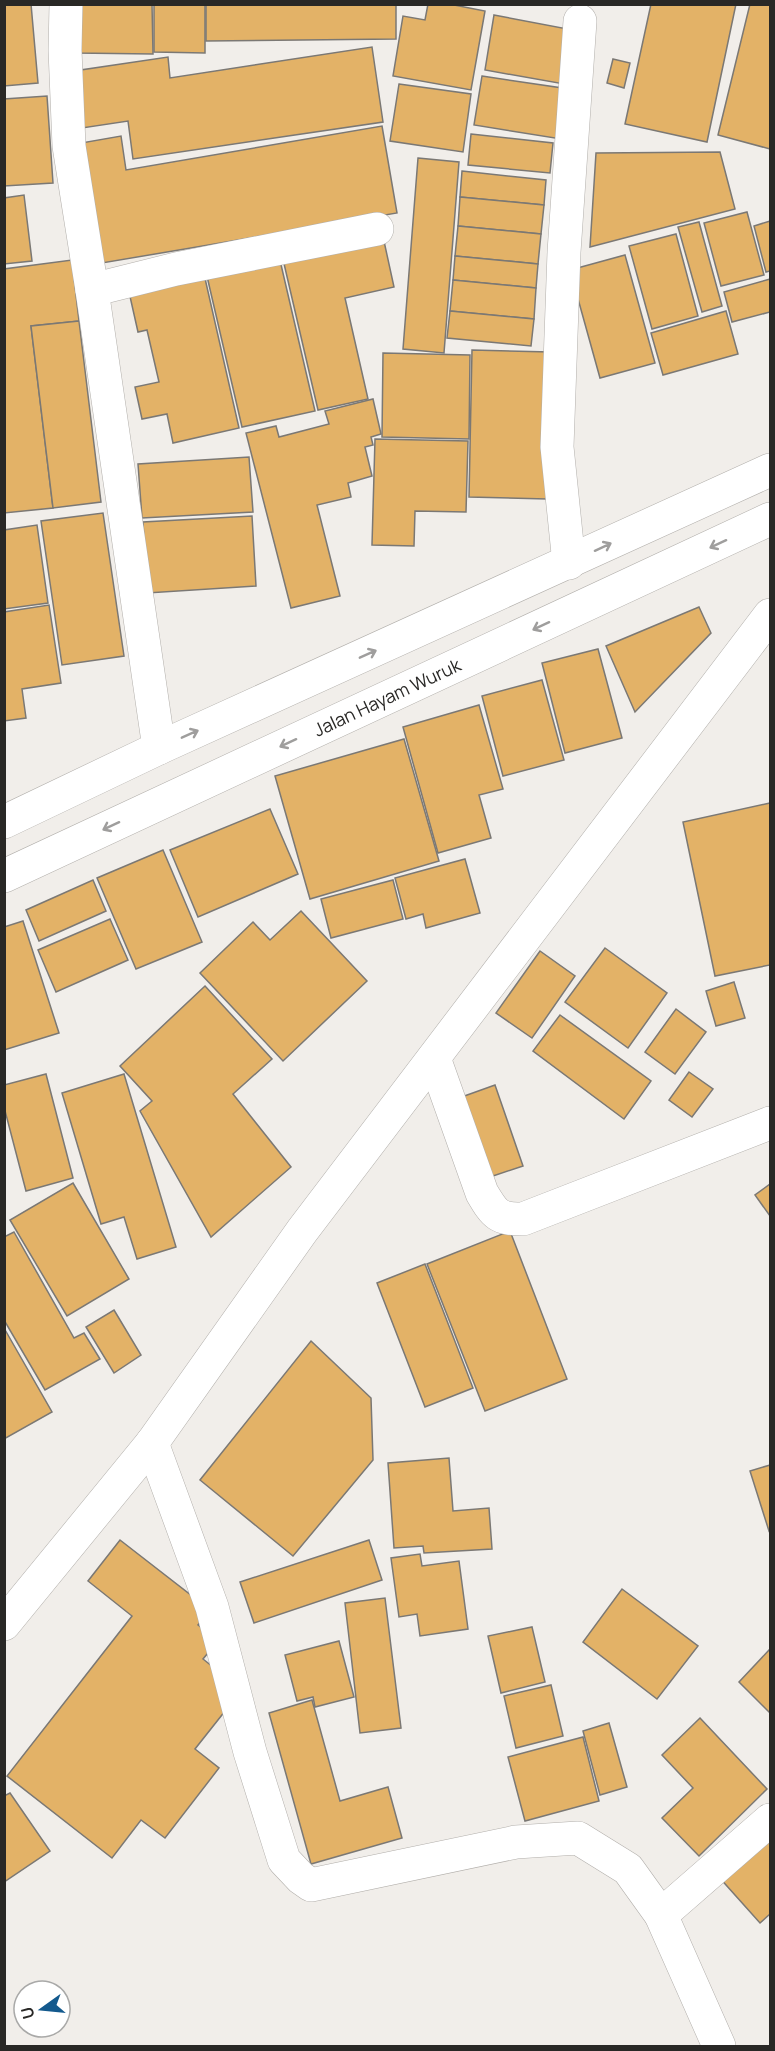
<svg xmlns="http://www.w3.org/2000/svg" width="775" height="2051" viewBox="0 0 775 2051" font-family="Manrope,sans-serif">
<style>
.building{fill:#e3b267;stroke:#7b7874;stroke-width:1.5}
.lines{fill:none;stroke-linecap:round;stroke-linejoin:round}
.minor-casing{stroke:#b2afab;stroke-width:34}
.major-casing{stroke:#b2afab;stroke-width:34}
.minor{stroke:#fff;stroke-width:33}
.major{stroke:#fff;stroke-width:33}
.oneway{stroke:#9f9e9d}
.labels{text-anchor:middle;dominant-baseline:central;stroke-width:5;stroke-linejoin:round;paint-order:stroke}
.street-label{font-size:18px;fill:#292826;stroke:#fff}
</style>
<rect width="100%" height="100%" fill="#f1eeea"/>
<g class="building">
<path d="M4 4H31L38 83 4 86Z"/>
<path d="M75 4H152L153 54 75 53Z"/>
<path d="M154 4H205V53L154 52Z"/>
<path d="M206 4H396V39L206 41Z"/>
<path d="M428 4H449L485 11 471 90 393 76 403 16 425 20Z"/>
<path d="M651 4H736L707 142 625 124Z"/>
<path d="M750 4H770V149L718 135Z"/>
<path d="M494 15 573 30 564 84 485 70Z"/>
<path d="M372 47 383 122 133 159 128 121 82 128 74 71 168 57 170 78Z"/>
<path d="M613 59 630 63 624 88 607 83Z"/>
<path d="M482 76 569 89 561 139 474 125Z"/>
<path d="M399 84 471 94 463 152 390 141Z"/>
<path d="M47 96 53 183 4 186V99Z"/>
<path d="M382 126 397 213 102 263 81 143 121 136 126 170Z"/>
<path d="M471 134 553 143 550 173 468 165Z"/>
<path d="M720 152 735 209 590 247 596 153Z"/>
<path d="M418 158 459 162 444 353 403 349Z"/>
<path d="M462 171 546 180 544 205 460 197Z"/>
<path d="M24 195 32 261 4 264V198Z"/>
<path d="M460 197 544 205 541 234 458 226Z"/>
<path d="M747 212 764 275 721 286 704 223Z"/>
<path d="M770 221V271L766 272 754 226Z"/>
<path d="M699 222 722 306 702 312 678 227Z"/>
<path d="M458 226 541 234 538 264 455 256Z"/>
<path d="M382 232 394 287 345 298 368 399 318 410 282 255Z"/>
<path d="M676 234 698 316 652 329 629 246Z"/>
<path d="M625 255 655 363 600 378 570 270Z"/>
<path d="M279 256 315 411 242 427 206 272Z"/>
<path d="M455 256 538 264 536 288 453 280Z"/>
<path d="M72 260 79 321 31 326 53 508 4 513V269Z"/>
<path d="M204 274 239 428 173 443 167 414 142 419 135 387 159 382 147 330 138 332 129 292Z"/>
<path d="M770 279V312L732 322 724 292Z"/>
<path d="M453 280 536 288 534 319 450 311Z"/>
<path d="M450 311 534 319 531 346 447 338Z"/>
<path d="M726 311 738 354 663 375 651 333Z"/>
<path d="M79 321 101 502 53 508 31 326Z"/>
<path d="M472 350 550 352 547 499 469 497Z"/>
<path d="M383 353 470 355 469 439 382 437Z"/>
<path d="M373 399 381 434 371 437 373 445 365 447 372 476 348 483 351 497 317 505 340 596 291 608 246 433 276 426 279 437 329 424 325 411Z"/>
<path d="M375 439 468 441 466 512 415 511 414 546 372 545Z"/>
<path d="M249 457 253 512 142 518 138 464Z"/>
<path d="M103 513 124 656 62 665 41 521Z"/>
<path d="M252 516 256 586 147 593 143 522Z"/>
<path d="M37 525 48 603 4 609V530Z"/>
<path d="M49 605 61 683 22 689 26 718 4 721V612Z"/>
<path d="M699 607 711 633 635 712 606 646Z"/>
<path d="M598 649 622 738 565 753 542 663Z"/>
<path d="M542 680 564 760 503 776 482 696Z"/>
<path d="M479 705 503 789 479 795 491 838 438 853 403 727Z"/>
<path d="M404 739 439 861 310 899 275 776Z"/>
<path d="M770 803V965L715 976 683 822Z"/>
<path d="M270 809 298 874 198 917 170 850Z"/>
<path d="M163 850 202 942 136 969 97 878Z"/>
<path d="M465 859 480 913 426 928 423 914 406 919 395 878Z"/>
<path d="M93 880 106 911 39 941 26 910Z"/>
<path d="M393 880 403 919 331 938 321 899Z"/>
<path d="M301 911 367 981 283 1061 200 973 253 922 270 940Z"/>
<path d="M110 919 128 960 56 992 38 950Z"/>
<path d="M23 921 59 1033 4 1050V927Z"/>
<path d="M605 948 667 993 628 1048 565 1002Z"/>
<path d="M540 951 575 976 532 1038 496 1013Z"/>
<path d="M734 982 745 1018 716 1026 706 991Z"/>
<path d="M205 986 272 1059 233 1094 291 1167 211 1237 140 1111 152 1101 120 1066Z"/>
<path d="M676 1009 706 1032 675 1074 645 1052Z"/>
<path d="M560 1015 651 1081 624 1119 533 1051Z"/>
<path d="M689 1072 713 1089 692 1117 669 1100Z"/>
<path d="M46 1074 73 1178 26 1191 4 1107V1085Z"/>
<path d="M124 1074 176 1247 137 1259 124 1217 101 1224 62 1093Z"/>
<path d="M495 1085 523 1166 484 1179 456 1099Z"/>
<path d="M73 1183 129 1279 67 1316 10 1220Z"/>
<path d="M770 1184V1216L755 1195Z"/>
<path d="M510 1231 567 1379 485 1411 427 1264Z"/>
<path d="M14 1232 74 1338 84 1333 100 1359 45 1390 4 1320V1237Z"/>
<path d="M425 1264 473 1388 425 1407 377 1283Z"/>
<path d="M114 1310 141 1355 114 1373 86 1327Z"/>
<path d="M4 1328 52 1412 4 1439Z"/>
<path d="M311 1341 371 1398 373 1460 293 1556 200 1480Z"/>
<path d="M449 1458 453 1511 489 1508 492 1549 424 1553 423 1546 394 1548 388 1463Z"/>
<path d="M770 1465V1530L769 1531 750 1471Z"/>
<path d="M120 1540 210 1610 198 1625 218 1641 203 1659 229 1680 233 1701 195 1749 219 1768 165 1838 141 1820 112 1858 7 1776 132 1616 88 1581Z"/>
<path d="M369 1540 382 1580 254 1623 240 1582Z"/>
<path d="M420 1554 422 1566 459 1561 468 1629 420 1636 417 1614 399 1617 391 1558Z"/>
<path d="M622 1589 698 1646 657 1699 583 1642Z"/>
<path d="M385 1598 401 1728 360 1733 345 1603Z"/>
<path d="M532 1627 545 1682 501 1693 488 1636Z"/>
<path d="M339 1641 354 1697 315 1707 313 1697 297 1701 285 1655Z"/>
<path d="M770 1649V1713L739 1682Z"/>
<path d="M551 1685 563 1736 516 1748 504 1696Z"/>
<path d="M312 1700 340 1801 388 1787 402 1838 311 1864 269 1713Z"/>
<path d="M700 1718 767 1789 699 1856 662 1818 693 1788 662 1755Z"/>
<path d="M609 1723 627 1787 600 1795 583 1731Z"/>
<path d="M583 1737 599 1801 525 1821 508 1757Z"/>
<path d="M10 1793 50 1851 4 1882V1796Z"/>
<path d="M770 1829V1914L760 1923 718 1876Z"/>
</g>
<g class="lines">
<g class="minor-casing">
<g id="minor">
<path d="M66 4 65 50 69 146 92 290"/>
<path d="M569 563 557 447 564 252 580 21"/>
<path d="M159 748 92 290 176 269 377 229"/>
<path d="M434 1058 482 1193C495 1215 498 1219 523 1219L770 1123"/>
<path d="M152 1443 212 1607 250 1752 284 1860 301 1878 311 1885 516 1842 578 1838 628 1869 661 1915 719 2046"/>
<path d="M4 1624 152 1443 302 1231 770 615"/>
<path d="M661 1915 770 1820"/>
</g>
</g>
<g class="major-casing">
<g id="major">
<path d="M4 822 159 748 770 470"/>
<path d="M4 876 770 519"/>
</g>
</g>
<use href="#minor" class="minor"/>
<use href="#major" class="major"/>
</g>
<defs><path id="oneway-shaft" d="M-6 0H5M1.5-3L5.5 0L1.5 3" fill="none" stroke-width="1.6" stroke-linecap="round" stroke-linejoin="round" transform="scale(1.5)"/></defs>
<g class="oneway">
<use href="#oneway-shaft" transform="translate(718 544) rotate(155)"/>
<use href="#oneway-shaft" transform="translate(603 547) rotate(-25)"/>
<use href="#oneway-shaft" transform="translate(541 626) rotate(155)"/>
<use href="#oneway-shaft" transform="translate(368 654) rotate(-24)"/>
<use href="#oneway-shaft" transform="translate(190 734) rotate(-24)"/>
<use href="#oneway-shaft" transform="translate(288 743) rotate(155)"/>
<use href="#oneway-shaft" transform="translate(111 826) rotate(155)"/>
</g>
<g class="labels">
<g class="street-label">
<text transform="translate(387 697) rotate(-25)">Jalan Hayam Wuruk</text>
</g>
</g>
<rect width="775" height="2051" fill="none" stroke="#292826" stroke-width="12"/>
<g transform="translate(42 2009) rotate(255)"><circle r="28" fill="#ffffff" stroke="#a9a9a8" stroke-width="1.5"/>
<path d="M0-4.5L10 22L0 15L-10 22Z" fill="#13598d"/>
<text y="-9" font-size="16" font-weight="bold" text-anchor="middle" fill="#292826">U</text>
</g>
</svg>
